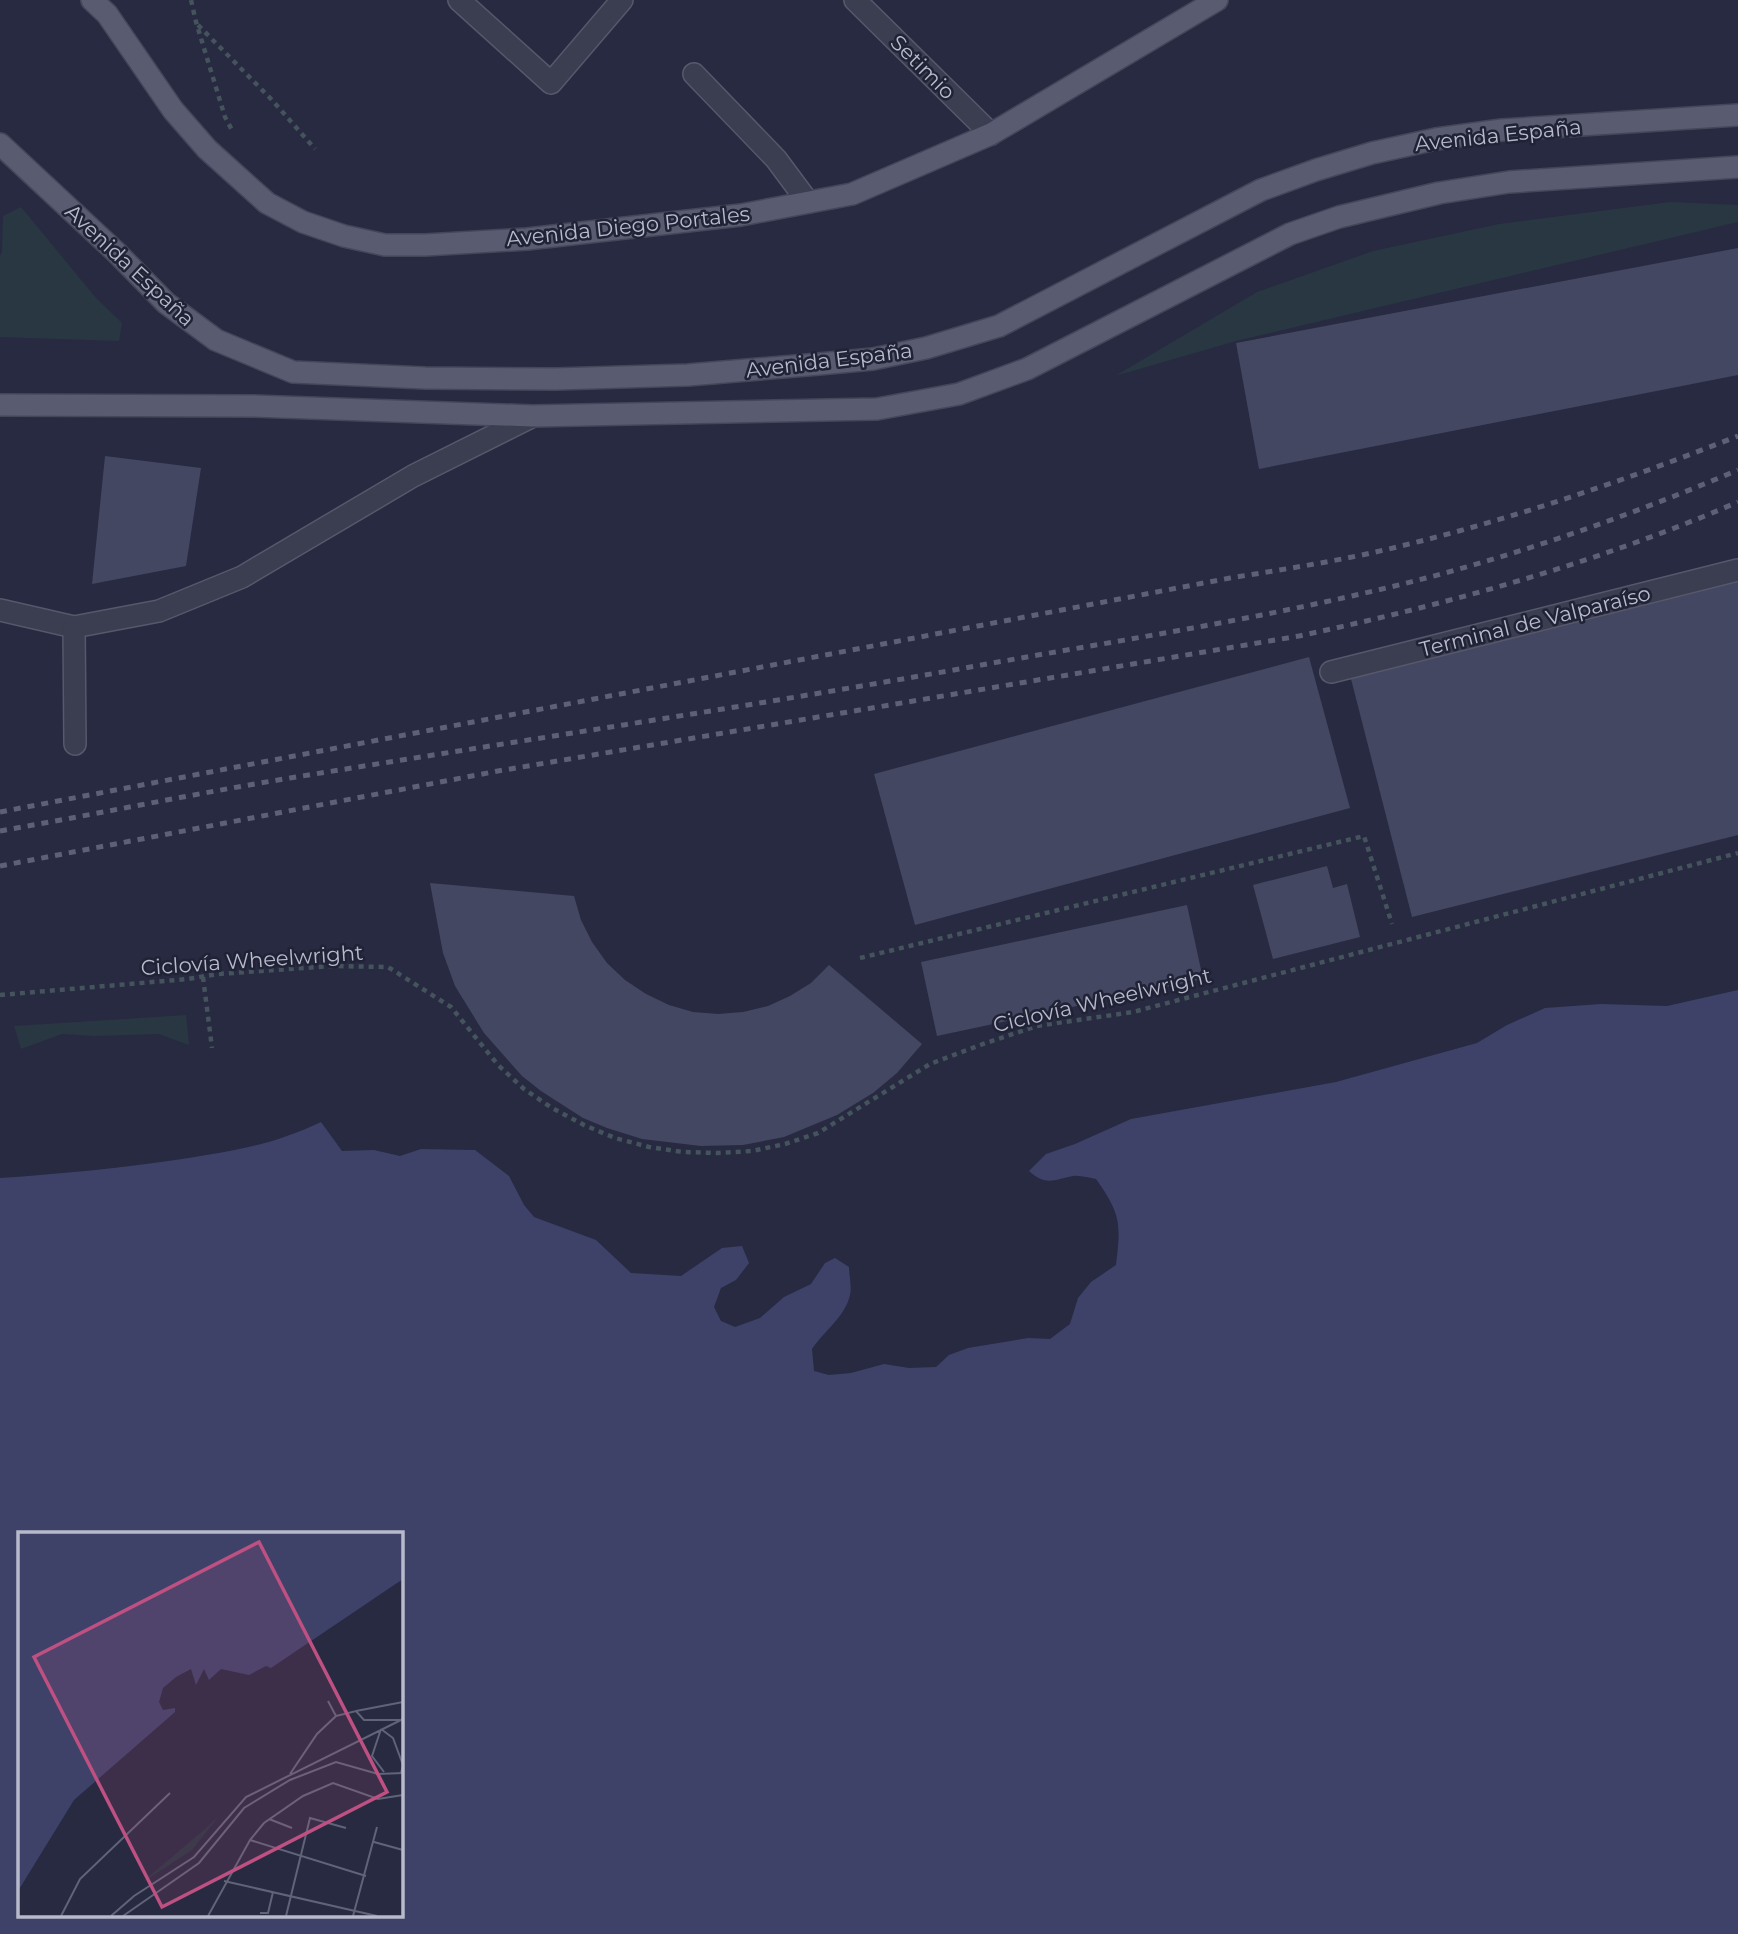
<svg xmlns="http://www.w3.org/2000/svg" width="1738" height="1934" viewBox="0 0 1738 1934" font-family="Montserrat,sans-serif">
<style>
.green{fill:#293742}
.water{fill:#3e4269;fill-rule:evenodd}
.building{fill:#434761}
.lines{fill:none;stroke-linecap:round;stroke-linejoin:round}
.minor-casing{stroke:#56586b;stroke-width:24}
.major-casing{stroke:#45465a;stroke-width:24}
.path{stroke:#44535c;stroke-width:4.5;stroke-dasharray:5 5;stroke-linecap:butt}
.minor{stroke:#3b3d51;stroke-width:21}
.major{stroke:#595c70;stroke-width:21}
.rail{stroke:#5d6077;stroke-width:5;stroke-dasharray:7 7;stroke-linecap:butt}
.labels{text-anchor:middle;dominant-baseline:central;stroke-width:5;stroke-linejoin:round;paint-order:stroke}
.street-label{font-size:21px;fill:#b8b9cb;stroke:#202236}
.inset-road{fill:none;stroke:#616378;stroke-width:2}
.view{fill:#be5082;fill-opacity:0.15;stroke:#be5082;stroke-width:3.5}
.inset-edge{fill:none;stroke:#b8b9cb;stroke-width:3.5}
</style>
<rect width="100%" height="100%" fill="#272a41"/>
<g class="green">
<path d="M1670 202 1738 205V222L1236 341 1115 376 1257 292 1373 251 1499 224Z"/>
<path d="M21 207 96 298 122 323 119 341 0 337V256L2 251 3 216Z"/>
<path d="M186 1015 189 1045 159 1034 96 1036 62 1034 21 1049 14 1026Z"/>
</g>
<path class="water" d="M1738 990V1934H0V1178C61 1174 121 1168 182 1159 233 1151 273 1145 321 1122L342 1151 374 1150 400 1156 421 1149 475 1150 509 1176 524 1205 534 1217 596 1240 631 1273 681 1276 722 1248 742 1246 749 1263 736 1280 721 1288 714 1307 721 1321 735 1327 760 1318 784 1297 811 1284 825 1263 835 1258 849 1267C849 1275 852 1287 850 1295 845 1317 824 1331 812 1349L814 1371 829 1375 851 1373 884 1364 909 1368 936 1367 949 1355 968 1348 1028 1338 1050 1339 1070 1324 1078 1298 1091 1282 1116 1265C1121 1224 1121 1214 1096 1179 1089 1178 1080 1175 1073 1176 1054 1180 1045 1186 1029 1171L1046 1154 1075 1144 1131 1119 1336 1082 1477 1043 1507 1025 1545 1008 1601 1004 1667 1006ZM19 1533H401V1915H19Z"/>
<g class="building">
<path d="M1738 248V375L1259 469 1236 343Z"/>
<path d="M105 456 201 468 186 566 92 584Z"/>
<path d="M1738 578V835L1412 917 1350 675Z"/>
<path d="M1309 657 1350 808 915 925 874 774Z"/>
<path d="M1327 866 1333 888 1347 884 1360 937 1273 959 1253 885Z"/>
<path d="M430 883 574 896 581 920 592 942 607 963 625 980 646 994 669 1005 693 1012 718 1014 743 1012 768 1006 790 996 811 983 829 965 922 1044 897 1073 873 1093 837 1115 784 1137 743 1145 701 1146 642 1139 607 1128 583 1118 541 1091 522 1076 484 1033 455 986 443 953Z"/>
<path d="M1187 905 1203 979 937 1036 921 962Z"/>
</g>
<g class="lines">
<g class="minor-casing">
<g id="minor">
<path d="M459 0 551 83 622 0"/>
<path d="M855 0 991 134"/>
<path d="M694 74 776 159 808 202"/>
<path d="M0 610 74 627"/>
<path d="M1331 672 1738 570"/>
<path d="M75 744 74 627 159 611 242 577 413 476 533 416"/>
</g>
</g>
<g class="major-casing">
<g id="major">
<path d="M92 0 107 14 173 110 207 149 267 203 303 222 344 236 385 245H425L527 239 741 215 852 194 991 134 1217 0"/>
<path d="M0 144 117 253 166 303 216 340 293 372 425 378 556 379 688 375 819 364 873 359 926 348 999 326 1261 190 1316 170 1372 153 1436 139 1502 130 1738 115"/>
<path d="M0 405 253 406 533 416 877 409 959 394 1027 369 1290 234 1339 217 1439 193 1509 182 1738 167"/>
</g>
</g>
<g class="path">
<path d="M191 0 196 22 225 117 233 132"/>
<path d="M198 25 272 100 315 149"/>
<path d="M860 958 1364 836 1392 924"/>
<path d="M203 977 212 1048"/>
<path d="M0 995 188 979 218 974 332 966 388 967 451 1007 498 1065 524 1089 552 1108 584 1125 615 1138 649 1147 683 1152 718 1153 752 1151 785 1144 818 1133 930 1064 983 1044 1037 1026 1133 1012 1738 853"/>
</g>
<use href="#minor" class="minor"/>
<use href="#major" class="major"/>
<g class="rail">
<path d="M0 812 1230 578C1274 571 1318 564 1362 555 1490 527 1616 484 1738 436"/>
<path d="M0 831C97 814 193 794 290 778 523 740 755 706 987 664 1110 642 1234 623 1356 595 1487 566 1615 522 1738 470"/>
<path d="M0 866 498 771 1299 636C1449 604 1597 563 1738 502"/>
</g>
</g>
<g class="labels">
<g class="street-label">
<text transform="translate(923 67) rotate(45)">Setimio</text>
<text transform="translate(1498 135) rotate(-6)">Avenida España</text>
<text transform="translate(628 226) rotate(-6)">Avenida Diego Portales</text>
<text transform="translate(130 265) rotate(43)">Avenida España</text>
<text transform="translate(829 360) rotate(-7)">Avenida España</text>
<text transform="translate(1535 621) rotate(-14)">Terminal de Valparaíso</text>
<text transform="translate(252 960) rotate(-4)">Ciclovía Wheelwright</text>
<text transform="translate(1102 1000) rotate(-13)">Ciclovía Wheelwright</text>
</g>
</g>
<g transform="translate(18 1532)">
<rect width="385" height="385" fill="#272a41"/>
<path d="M200 285 174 318 122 352 186 298Z" fill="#293742"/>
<path d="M0 1H385V47L253 136 248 134 231 143 203 137 191 148 186 137 178 153 173 137 158 145 145 156 141 170 145 178 157 176V180L56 268 0 359Z" fill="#3e4269"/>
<path class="inset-road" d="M338 179 385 170M318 184 338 179 346 188H382M363 197 375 206 385 233 383 241M363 197 354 224 366 240M272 242 299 202 318 184 310 169M251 287 274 296M232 308 348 344M356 310 385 318M206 349 359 384M242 381H250L255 360M43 384 62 347 152 261M93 384 116 364 176 325 228 265 385 187M105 384 181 331 226 276 272 248 318 230 360 242 385 241M190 384 232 308 246 291 285 264 315 251 360 267 385 263M268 384 292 286 328 296M335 384 359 295"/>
<path class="view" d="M241 10 369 260 144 375 16 125Z"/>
<rect width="385" height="385" class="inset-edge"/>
</g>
</svg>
